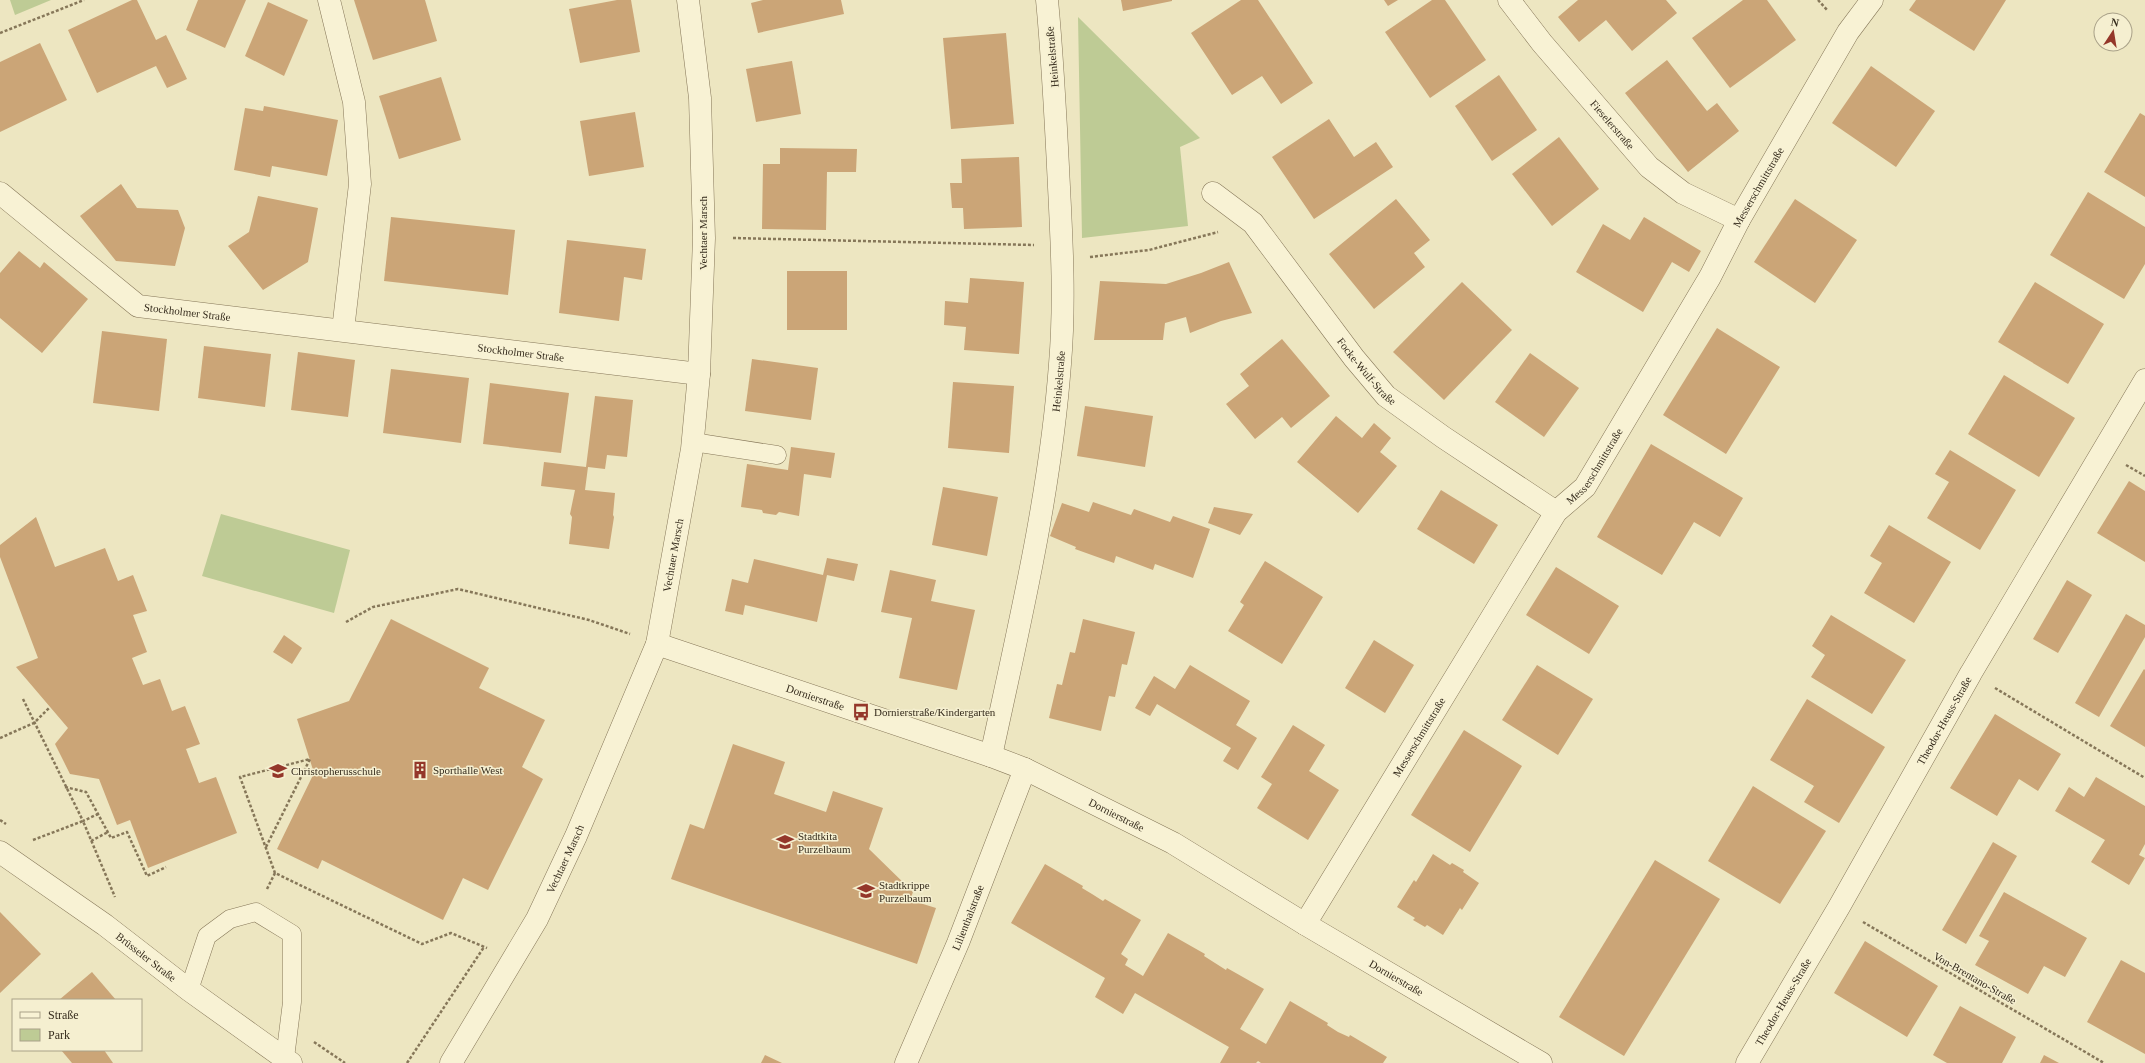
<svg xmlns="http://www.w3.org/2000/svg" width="2145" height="1063" viewBox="0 0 2145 1063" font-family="Georgia,serif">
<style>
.green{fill:#becb95}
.building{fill:#cba577}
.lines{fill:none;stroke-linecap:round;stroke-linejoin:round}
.service-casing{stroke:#867759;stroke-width:19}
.minor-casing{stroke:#867759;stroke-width:23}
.tertiary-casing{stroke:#867759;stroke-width:23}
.path{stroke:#867759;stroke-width:2.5;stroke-dasharray:3 2;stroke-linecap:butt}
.service{stroke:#f8f2d4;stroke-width:18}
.minor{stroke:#f8f2d4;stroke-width:22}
.tertiary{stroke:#f8f2d4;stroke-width:22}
.labels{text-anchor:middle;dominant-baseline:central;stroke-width:3;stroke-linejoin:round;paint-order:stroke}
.street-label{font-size:11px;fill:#362c1d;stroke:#f5efd0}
.poi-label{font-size:11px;fill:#362c1d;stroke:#f5efd0;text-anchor:start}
</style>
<rect width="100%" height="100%" fill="#ede6c1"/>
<g class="green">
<path d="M10 0H51L15 15Z"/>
<path d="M1078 17 1200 138 1180 147 1188 226 1082 238Z"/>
<path d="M221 514 350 550 334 613 202 576Z"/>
</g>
<g class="building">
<path d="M132 0H137L156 40 166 35 187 79 167 88 156 66 97 93 68 30Z"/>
<path d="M198 0H246L225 48 186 30Z"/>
<path d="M354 0H425L437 41 373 60Z"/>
<path d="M617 0H631L640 52 580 63 569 9Z"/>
<path d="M763 0H841L844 14 758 33 751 3Z"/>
<path d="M1121 0H1172V1L1123 11Z"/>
<path d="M1241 0H1258L1313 83 1281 104 1262 76 1232 95 1191 33Z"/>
<path d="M1384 0H1398L1388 6Z"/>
<path d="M1432 0H1445L1486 60 1430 98 1385 32Z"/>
<path d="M1578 0H1666L1677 13 1632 51 1606 20 1579 42 1558 17Z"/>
<path d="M1743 0H1767L1796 40 1730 88 1692 38Z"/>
<path d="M1916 0H2006L1974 51 1909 10Z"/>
<path d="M268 2 308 20 284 76 245 56Z"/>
<path d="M1006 33 1014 124 951 129 943 38Z"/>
<path d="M40 43 67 100 0 132V62Z"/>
<path d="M1667 60 1707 111 1717 103 1739 131 1688 172 1625 93Z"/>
<path d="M792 61 801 114 756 122 746 69Z"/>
<path d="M1871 66 1935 111 1896 167 1832 123Z"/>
<path d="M1499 75 1537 130 1492 161 1455 106Z"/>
<path d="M441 77 461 140 399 159 379 96Z"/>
<path d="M264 106 338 120 327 176 272 166 270 177 234 170 245 108 263 111Z"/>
<path d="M635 112 644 167 589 176 580 121Z"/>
<path d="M2140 113 2145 116V197L2104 172Z"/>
<path d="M1329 119 1354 157 1376 142 1393 167 1314 219 1272 157Z"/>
<path d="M1559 137 1599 189 1552 226 1512 174Z"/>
<path d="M780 148 857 149 856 172H827L826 230 762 229 763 164H780Z"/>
<path d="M1019 157 1022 227 964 229 963 208H952L950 183H962L961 159Z"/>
<path d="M121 184 137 208 178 210 185 228 175 266 116 261 80 216Z"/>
<path d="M2088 192 2145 227V264L2124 299 2050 255Z"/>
<path d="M258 196 318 208 308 262 263 290 228 246 249 232Z"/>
<path d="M1396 199 1430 240 1414 253 1425 267 1374 309 1329 254Z"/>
<path d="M1795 199 1857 240 1815 303 1754 262Z"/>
<path d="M391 217 515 230 508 295 384 281Z"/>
<path d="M1644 217 1701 251 1689 272 1672 262 1643 312 1576 272 1603 224 1630 240Z"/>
<path d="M567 240 646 249 642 280 624 277 619 321 559 313Z"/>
<path d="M19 251 40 268 44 262 88 299 42 353 0 318V273Z"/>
<path d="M1229 262 1252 313 1221 321 1190 333 1186 317 1165 323 1163 340H1094L1100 281 1166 284 1201 273Z"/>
<rect x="787" y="271" width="60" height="59"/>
<path d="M970 278 1024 282 1019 354 964 350 966 327 944 325 945 301 968 303Z"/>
<path d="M1462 282 1512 330 1444 400 1393 352Z"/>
<path d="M2035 282 2104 324 2068 384 1998 342Z"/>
<path d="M1717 328 1780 367 1726 454 1663 415Z"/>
<path d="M102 331 167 339 159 411 93 403Z"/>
<path d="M1282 339 1330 396 1291 428 1282 417 1255 439 1226 404 1249 386 1240 374Z"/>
<path d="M204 346 271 354 265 407 198 398Z"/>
<path d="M298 352 355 360 348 417 291 410Z"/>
<path d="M1530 353 1579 388 1544 437 1495 402Z"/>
<path d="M752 359 818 368 811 420 745 411Z"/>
<path d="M391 369 469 378 461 443 383 433Z"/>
<path d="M2004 375 2075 418 2039 477 1968 434Z"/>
<path d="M953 382 1014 386 1009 453 948 448Z"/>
<path d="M490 383 569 393 561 453 483 444Z"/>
<path d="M595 396 633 400 627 457 607 455 605 469 588 467 585 490 615 493 613 515 614 517 609 549 569 544 572 517 570 514 575 490 541 486 544 462 586 467Z"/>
<path d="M1085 406 1153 416 1145 467 1077 456Z"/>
<path d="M1336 416 1362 438 1374 423 1391 438 1380 452 1397 466 1358 513 1297 462Z"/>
<path d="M1651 444 1743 498 1720 537 1694 522 1662 575 1597 537Z"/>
<path d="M791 447 835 453 831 478 804 474 799 516 779 512 776 515 763 513 762 510 741 507 747 464 788 470Z"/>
<path d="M1950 450 2016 490 1980 550 1927 518 1949 482 1935 474Z"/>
<path d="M2129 481 2145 491V562L2097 533Z"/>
<path d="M943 487 998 497 987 556 932 545Z"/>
<path d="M1441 490 1498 525 1474 564 1417 529Z"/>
<path d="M1093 502 1131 515 1134 509 1170 522 1173 516 1210 529 1193 578 1155 564 1153 570 1116 556 1114 563 1075 549 1076 547 1050 536 1062 503 1089 512Z"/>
<path d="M1214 507 1253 514 1240 535 1208 523Z"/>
<path d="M36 517 55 567 105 548 118 581 133 575 147 611 133 615 147 652 132 658 143 685 160 679 172 711 185 706 200 744 186 749 199 783 216 777 237 833 148 868 130 820 117 825 99 779 70 774 55 744 68 728 16 667 38 658 0 557V545Z"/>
<path d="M1889 525 1951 562 1914 623 1864 593 1882 563 1870 556Z"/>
<path d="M827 558 858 564 854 581 827 575 817 622 745 605 743 615 725 611 732 579 748 583 754 559 823 575Z"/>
<path d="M1265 561 1323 597 1282 664 1228 631 1244 605 1240 602Z"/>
<path d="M1556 567 1619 606 1589 654 1526 615Z"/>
<path d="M890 570 936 580 931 601 975 610 957 690 899 678 912 618 881 612Z"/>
<path d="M2067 580 2092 595 2058 653 2033 639Z"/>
<path d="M2126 614 2145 625V637L2099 717 2075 703Z"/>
<path d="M1831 615 1906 660 1872 714 1811 677 1825 655 1812 646Z"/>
<path d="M391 619 489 668 479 688 545 720 522 767 543 779 488 890 463 878 443 920 322 860 318 869 277 849 314 773 297 719 349 701Z"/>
<path d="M1083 619 1135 632 1127 665 1122 664 1115 697 1109 696 1101 731 1049 718 1057 684 1062 685 1070 652 1075 653Z"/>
<path d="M284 635 302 648 292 664 273 652Z"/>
<path d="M1374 640 1414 665 1385 713 1345 688Z"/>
<path d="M1190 665 1250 701 1236 725 1257 738 1238 770 1223 761 1231 748 1157 704 1150 716 1135 708 1154 676 1175 689Z"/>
<path d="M1537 665 1593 699 1558 755 1502 720Z"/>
<path d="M2144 669 2145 670V747L2110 726Z"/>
<path d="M1807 699 1885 747 1839 823 1804 802 1814 786 1770 760Z"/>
<path d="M1995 714 2061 754 2038 791 2019 779 1997 816 1950 788Z"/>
<path d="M1293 725 1325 745 1309 771 1339 790 1308 840 1257 808 1272 784 1261 777Z"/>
<path d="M1464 730 1522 766 1470 852 1411 815Z"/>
<path d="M733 744 785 762 774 794 826 812 833 791 883 808 869 849 913 892 910 900 936 908 917 964 671 879 690 824 704 829Z"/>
<path d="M2096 777 2145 806V844L2139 855 2145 858 2129 885 2091 862 2105 840 2055 811 2069 787 2084 797Z"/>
<path d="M1753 786 1826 831 1780 904 1708 861Z"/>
<path d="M1993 842 2017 856 1966 944 1942 930Z"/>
<path d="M1433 854 1450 865 1452 863 1464 870 1463 872 1479 883 1462 910 1460 908 1443 935 1427 925 1425 927 1413 920 1415 918 1397 907 1414 880 1416 882Z"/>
<path d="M1655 860 1720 899 1624 1056 1559 1017Z"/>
<path d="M1045 864 1083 886 1082 888 1092 894 1103 901 1105 899 1141 920 1121 954 1128 959 1125 965 1143 976 1168 933 1205 954 1204 956 1226 970 1227 968 1264 989 1240 1029 1266 1044 1290 1001 1328 1023 1327 1025 1338 1032 1349 1037 1350 1035 1387 1057 1383 1063H1261L1258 1061 1256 1063H1220L1229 1047 1135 993 1123 1014 1095 997 1105 978 1011 923Z"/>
<path d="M2004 892 2087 938 2065 977 2044 966 2028 994 1975 965 1989 941 1979 936Z"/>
<path d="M0 912 41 954 0 993Z"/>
<path d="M1865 941 1938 986 1907 1037 1834 993Z"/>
<path d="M2121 960 2145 973V1054L2087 1022Z"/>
<path d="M92 972 116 1000H59Z"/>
<path d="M1960 1006 2016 1037 2002 1063H1947L1933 1055Z"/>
<path d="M61 1050H104L113 1063H72Z"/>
<path d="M765 1055 782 1063H761Z"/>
<path d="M2044 1055 2059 1063H2040Z"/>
</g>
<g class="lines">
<g class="service-casing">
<g id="service">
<path d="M693 442 777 455"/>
<path d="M189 990 207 936 230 919 256 912 292 934V1002L285 1058"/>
</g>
</g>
<g class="minor-casing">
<g id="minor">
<path d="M329 0 354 102 360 184 343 330"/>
<path id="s1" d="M1509 0 1542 43 1649 167 1683 193 1739 220"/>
<path id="s2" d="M0 193 138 306 699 374"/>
<path id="s3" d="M1213 193 1253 223 1354 358 1386 396 1443 437 1556 512"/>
<path id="s4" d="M657 644 991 756 1025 769 1173 843 1305 924 1541 1063"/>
<path id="s5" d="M991 756C1019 626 1050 497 1060 364 1065 305 1062 246 1059 187 1056 125 1053 62 1047 0"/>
<path id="s6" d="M0 852 105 925 189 990 291 1063"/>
<path id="s7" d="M1305 924 1556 512 1585 487 1710 277 1739 220 1848 32 1872 0"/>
<path id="s8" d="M906 1063 958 943 1025 769"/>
</g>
</g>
<g class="tertiary-casing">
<g id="tertiary">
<path id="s9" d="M451 1063 537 919 576 836 657 644 692 449 699 374 704 238 700 98 688 0"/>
<path id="s10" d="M1747 1063 1839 907 1971 673 2145 380"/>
</g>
</g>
<g class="path">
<path d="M1818 0 1828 11"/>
<path d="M0 33 84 0"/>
<path d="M733 238 1034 245"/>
<path d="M1090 257 1149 250 1218 232"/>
<path d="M2126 465 2145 476"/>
<path d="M346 622 373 607 458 589 589 620 630 634"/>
<path d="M1995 688 2145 778"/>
<path d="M23 699 83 821 98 814"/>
<path d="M0 738 34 723 50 707"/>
<path d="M65 787 86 792 111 838 127 832 147 876 166 867"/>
<path d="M0 820 6 824"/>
<path d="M33 840 83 821 115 897"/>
<path d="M91 841 108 832"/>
<path d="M266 847 310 759 240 777 275 873 422 944 451 933 487 948"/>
<path d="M267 889 275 873"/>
<path d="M1863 922 2104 1063"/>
<path d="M314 1042 345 1063"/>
<path d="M407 1063 484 947"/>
</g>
<use href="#service" class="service"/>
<use href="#minor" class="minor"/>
<use href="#tertiary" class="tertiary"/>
</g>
<defs>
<g id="bus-bare" transform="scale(1.38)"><path d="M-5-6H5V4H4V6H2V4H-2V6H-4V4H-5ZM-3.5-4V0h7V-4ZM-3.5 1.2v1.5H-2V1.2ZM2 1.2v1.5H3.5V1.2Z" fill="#94372a" stroke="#f5efd0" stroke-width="2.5" paint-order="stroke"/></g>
<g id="building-bare" transform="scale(1.38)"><path d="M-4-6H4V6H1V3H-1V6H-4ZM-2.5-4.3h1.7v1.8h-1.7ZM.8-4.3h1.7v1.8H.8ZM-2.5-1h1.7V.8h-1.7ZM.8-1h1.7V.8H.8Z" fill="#94372a" stroke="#f5efd0" stroke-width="2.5" paint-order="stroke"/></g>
<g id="school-bare" transform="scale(1.38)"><path d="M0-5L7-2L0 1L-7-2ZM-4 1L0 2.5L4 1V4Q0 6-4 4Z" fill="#94372a" stroke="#f5efd0" stroke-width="2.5" paint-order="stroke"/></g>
</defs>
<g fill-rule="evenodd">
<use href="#bus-bare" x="861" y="712"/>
<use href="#building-bare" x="420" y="770"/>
<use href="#school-bare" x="278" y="771"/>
<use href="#school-bare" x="785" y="842"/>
<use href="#school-bare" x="866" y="891"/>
</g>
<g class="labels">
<g class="street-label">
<text transform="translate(1052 57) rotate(-95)">Heinkelstraße</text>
<text stroke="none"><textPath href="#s1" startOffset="162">Fieselerstraße</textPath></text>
<text stroke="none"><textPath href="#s7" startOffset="867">Messerschmittstraße</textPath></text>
<text transform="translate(703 233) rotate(-90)">Vechtaer Marsch</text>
<text stroke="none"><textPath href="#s2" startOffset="228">Stockholmer Straße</textPath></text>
<text stroke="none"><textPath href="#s2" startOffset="564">Stockholmer Straße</textPath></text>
<text stroke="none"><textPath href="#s3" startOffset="237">Focke-Wulf-Straße</textPath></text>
<text stroke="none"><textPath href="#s5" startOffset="381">Heinkelstraße</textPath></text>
<text stroke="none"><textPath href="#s7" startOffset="543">Messerschmittstraße</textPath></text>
<text stroke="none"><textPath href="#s9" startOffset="558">Vechtaer Marsch</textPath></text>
<text stroke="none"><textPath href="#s4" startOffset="167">Dornierstraße</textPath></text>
<text stroke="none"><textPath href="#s10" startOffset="395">Theodor-Heuss-Straße</textPath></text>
<text stroke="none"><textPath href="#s7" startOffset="219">Messerschmittstraße</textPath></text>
<text stroke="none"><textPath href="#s4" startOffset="491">Dornierstraße</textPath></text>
<text stroke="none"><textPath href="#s9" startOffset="234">Vechtaer Marsch</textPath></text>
<text stroke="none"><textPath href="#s8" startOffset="158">Lilienthalstraße</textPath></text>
<text stroke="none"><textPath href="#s6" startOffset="180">Brüsseler Straße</textPath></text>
<text stroke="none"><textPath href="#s4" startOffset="815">Dornierstraße</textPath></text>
<text transform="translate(1975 978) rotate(30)">Von-Brentano-Straße</text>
<text stroke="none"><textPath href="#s10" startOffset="71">Theodor-Heuss-Straße</textPath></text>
</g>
<g class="poi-label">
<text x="874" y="712">Dornierstraße/Kindergarten</text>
<text x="433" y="770">Sporthalle West</text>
<text x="291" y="771">Christopherusschule</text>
<text x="798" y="836">Stadtkita<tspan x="798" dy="13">Purzelbaum</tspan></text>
<text x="879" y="885">Stadtkrippe<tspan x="879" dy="13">Purzelbaum</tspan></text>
</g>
</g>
<rect x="12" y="999" width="130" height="52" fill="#f5efd0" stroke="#a9a188"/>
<rect x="20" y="1012" width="20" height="6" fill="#f8f2d4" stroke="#a9a188"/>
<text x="48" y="1019" font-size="12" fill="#362c1d">Straße</text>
<rect x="20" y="1029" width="20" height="12" fill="#becb95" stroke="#a9a188"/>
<text x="48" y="1039" font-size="12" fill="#362c1d">Park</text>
<g transform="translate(2113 32) rotate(12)"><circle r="19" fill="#f5efd0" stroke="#a9a188"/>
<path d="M0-3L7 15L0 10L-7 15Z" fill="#94372a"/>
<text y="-6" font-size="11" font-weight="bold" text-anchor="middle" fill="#362c1d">N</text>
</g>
</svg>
